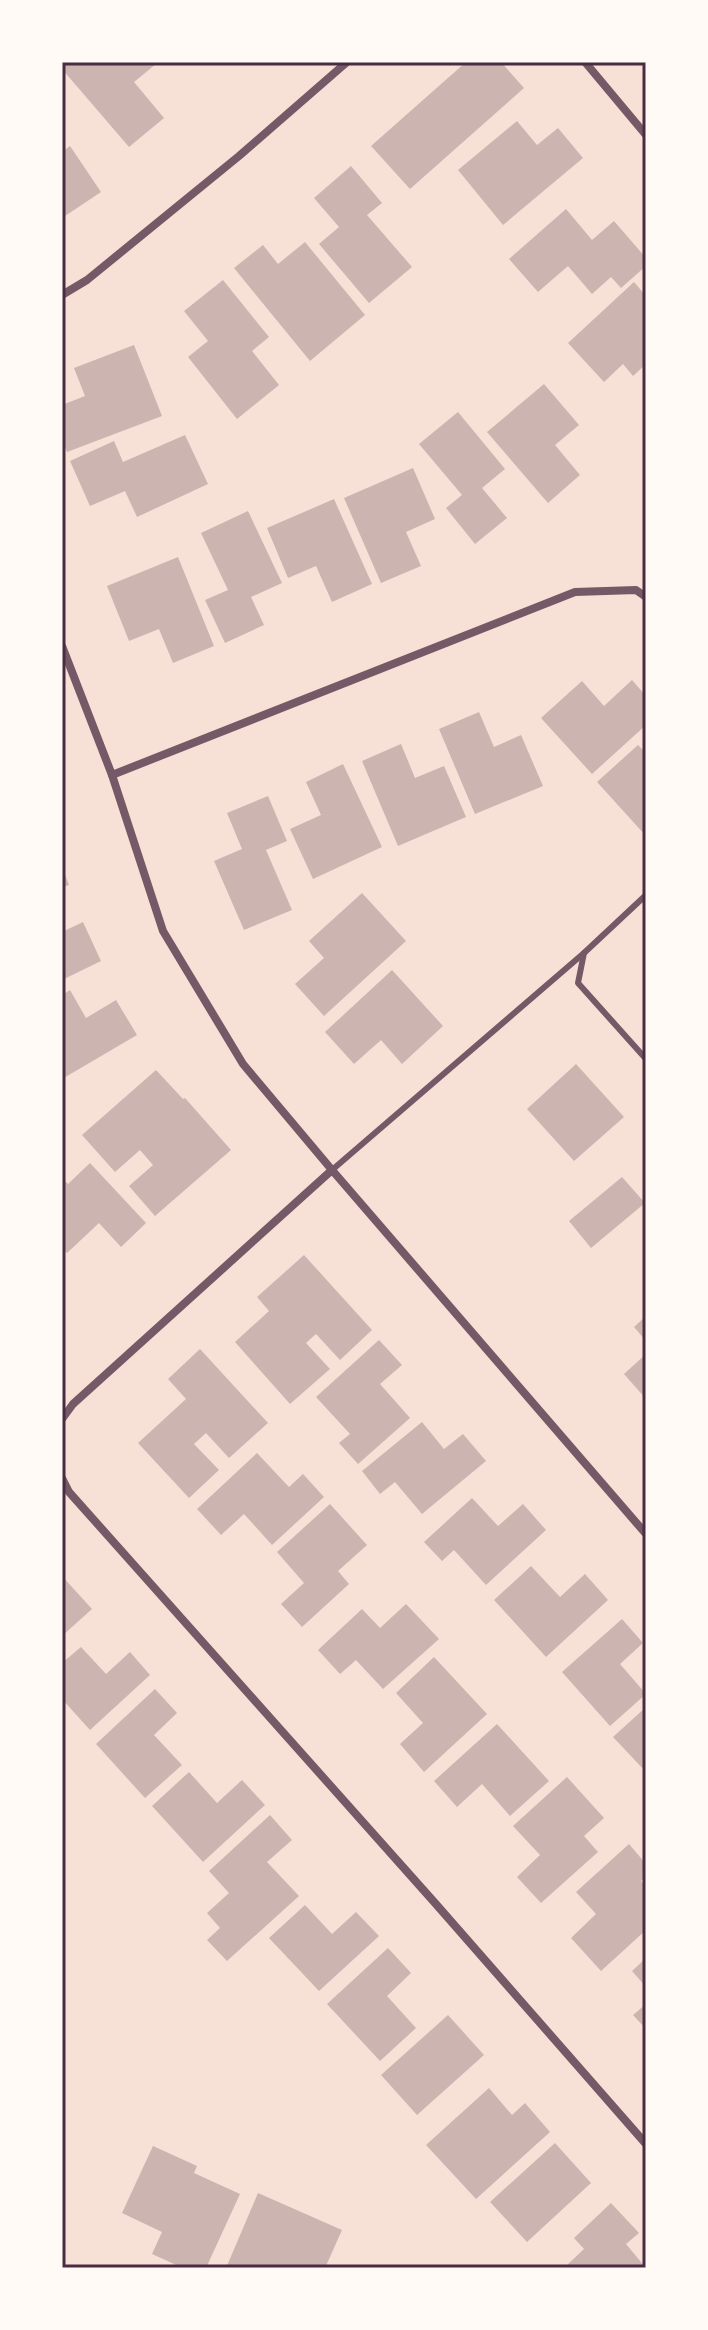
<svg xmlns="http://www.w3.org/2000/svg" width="708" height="2330" viewBox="0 0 708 2330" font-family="'Fira Sans Condensed',sans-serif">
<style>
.building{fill:#ccb4b1}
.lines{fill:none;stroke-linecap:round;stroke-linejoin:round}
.service{stroke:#755966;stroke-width:6}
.minor{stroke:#755966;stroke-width:8}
.neatline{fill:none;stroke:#4a2c40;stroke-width:3}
</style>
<rect width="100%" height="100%" fill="#f7e1d7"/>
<g class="building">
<path d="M62 62H154L156 64 134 82 164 118 129 147 62 69Z"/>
<path d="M466 62H501L524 88 410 189 371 146Z"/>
<path d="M517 121 537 145 558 128 583 158 503 225 458 170Z"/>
<path d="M70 146 101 192 62 218V152Z"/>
<path d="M351 166 382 203 367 215 412 267 369 303 319 244 339 227 314 198Z"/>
<path d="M566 209 592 240 614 221 646 258V266L621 288 611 277 592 294 568 266 538 292 509 259Z"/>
<path d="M305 242 365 315 310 361 234 268 263 245 278 264Z"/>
<path d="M223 280 269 337 252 351 279 385 237 419 188 357 208 341 184 311Z"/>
<path d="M634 282 646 296V364L633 376 623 364 604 382 568 343Z"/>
<path d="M134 345 162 416 67 452 62 440V405L85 396 74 368Z"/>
<path d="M544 384 579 425 555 445 580 475 548 503 487 432Z"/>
<path d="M458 412 505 469 482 488 507 518 475 544 446 508 462 495 419 444Z"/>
<path d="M185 435 208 484 137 517 125 491 90 506 70 461 114 441 123 462Z"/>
<path d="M413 468 435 519 406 532 421 566 381 583 344 498Z"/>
<path d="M334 499 372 584 332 602 316 566 288 578 267 528Z"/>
<path d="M248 511 282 583 251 597 264 625 225 643 205 600 228 590 201 533Z"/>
<path d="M178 557 214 646 173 663 159 629 129 641 107 586Z"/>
<path d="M632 680 646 696V725L592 774 541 718 582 681 604 706Z"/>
<path d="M479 712 494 747 521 735 543 786 475 814 439 729Z"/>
<path d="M401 744 415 778 444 766 466 817 398 846 362 761Z"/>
<path d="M638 745 646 753V836L597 782Z"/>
<path d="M343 764 382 847 313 879 290 829 321 815 306 782Z"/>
<path d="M268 796 287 841 266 850 292 910 244 930 214 861 242 849 227 813Z"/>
<path d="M62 867 69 885 62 887Z"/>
<path d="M362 893 406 941 324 1016 295 984 324 958 309 941Z"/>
<path d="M83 922 101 961 62 980V932Z"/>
<path d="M392 970 443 1026 402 1064 381 1040 354 1064 325 1032Z"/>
<path d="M70 990 86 1018 116 1000 137 1035 62 1079V995Z"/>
<path d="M576 1064 624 1117 574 1161 527 1109Z"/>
<path d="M156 1070 183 1099 185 1098 231 1150 155 1216 129 1186 153 1165 140 1150 115 1172 82 1135Z"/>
<path d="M90 1163 146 1223 121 1247 99 1223 67 1253 62 1248V1178L68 1184Z"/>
<path d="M622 1177 645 1203 591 1248 569 1221Z"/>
<path d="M304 1255 372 1330 340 1360 316 1334 306 1343 330 1369 290 1404 235 1342 269 1311 257 1297Z"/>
<path d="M646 1316V1341L634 1327Z"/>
<path d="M379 1340 402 1365 380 1384 410 1418 358 1464 339 1443 350 1434 316 1397Z"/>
<path d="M200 1349 268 1423 229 1458 206 1433 194 1444 219 1470 189 1498 138 1443 186 1399 168 1379Z"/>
<path d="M646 1354V1399L624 1374Z"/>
<path d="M422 1422 444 1449 463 1434 486 1461 422 1514 395 1482 380 1494 362 1471Z"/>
<path d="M257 1453 289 1487 303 1474 324 1497 272 1545 244 1514 221 1535 197 1509Z"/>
<path d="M472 1498 498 1526 523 1504 546 1530 486 1585 454 1550 442 1561 424 1542Z"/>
<path d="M330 1504 367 1545 338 1571 349 1584 302 1627 281 1604 304 1583 277 1552Z"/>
<path d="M531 1566 560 1597 585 1574 608 1600 546 1657 494 1600Z"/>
<path d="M62 1576 92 1609 62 1636Z"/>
<path d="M406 1604 439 1639 383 1689 356 1660 340 1674 318 1650 362 1609 380 1628Z"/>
<path d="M622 1619 643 1643 620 1664 646 1694 610 1726 562 1672Z"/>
<path d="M81 1647 106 1674 130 1652 150 1675 90 1730 62 1699V1663Z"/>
<path d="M434 1657 487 1714 424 1772 400 1744 423 1723 396 1693Z"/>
<path d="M155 1689 177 1713 154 1735 182 1765 145 1798 96 1744Z"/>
<path d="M646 1707V1772L613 1737Z"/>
<path d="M497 1724 549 1781 510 1816 482 1784 457 1807 434 1781Z"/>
<path d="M189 1772 217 1803 242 1780 265 1805 203 1862 152 1806Z"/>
<path d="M567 1777 604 1818 584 1836 598 1852 541 1903 517 1877 540 1855 513 1826Z"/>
<path d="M270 1815 292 1840 267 1862 299 1896 227 1961 207 1940 220 1928 207 1913 229 1893 209 1871Z"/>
<path d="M629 1844 646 1864V1876L641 1881 646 1886V1930L601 1971 571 1938 596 1914 576 1892Z"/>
<path d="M305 1905 332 1934 356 1912 379 1936 319 1991 269 1938Z"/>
<path d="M388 1948 411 1973 387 1996 416 2028 380 2061 327 2004Z"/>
<path d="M646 1958V1987L632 1971Z"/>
<path d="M646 2004V2029L633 2015Z"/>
<path d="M448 2015 484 2055 417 2115 381 2075Z"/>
<path d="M489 2088 512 2115 525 2103 550 2132 476 2199 426 2145Z"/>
<path d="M555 2143 591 2183 527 2242 490 2202Z"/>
<path d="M153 2146 197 2166 194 2173 240 2194 206 2268H183L152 2254 162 2232 122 2213Z"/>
<path d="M258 2193 342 2230 325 2268H226Z"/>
<path d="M611 2203 639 2233 626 2244 646 2268H569L566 2266 584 2249 574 2238Z"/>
</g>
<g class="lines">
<g class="service">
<path d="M646 895 584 953 578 983 646 1059"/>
<path d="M332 1170 584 953"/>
</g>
<g class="minor">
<path d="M585 62 646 135"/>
<path d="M62 295 87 280 239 156 347 62"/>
<path d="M62 646 112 775 163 931 243 1064 332 1170 646 1534"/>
<path d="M112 775 575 592 636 590 646 597"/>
<path d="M62 1419 73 1404 332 1170"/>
<path d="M62 1478 69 1492 435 1903 646 2144"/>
</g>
</g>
<rect width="708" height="2330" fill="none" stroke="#fffaf5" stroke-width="128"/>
<rect x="64" y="64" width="580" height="2202" class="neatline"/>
</svg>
